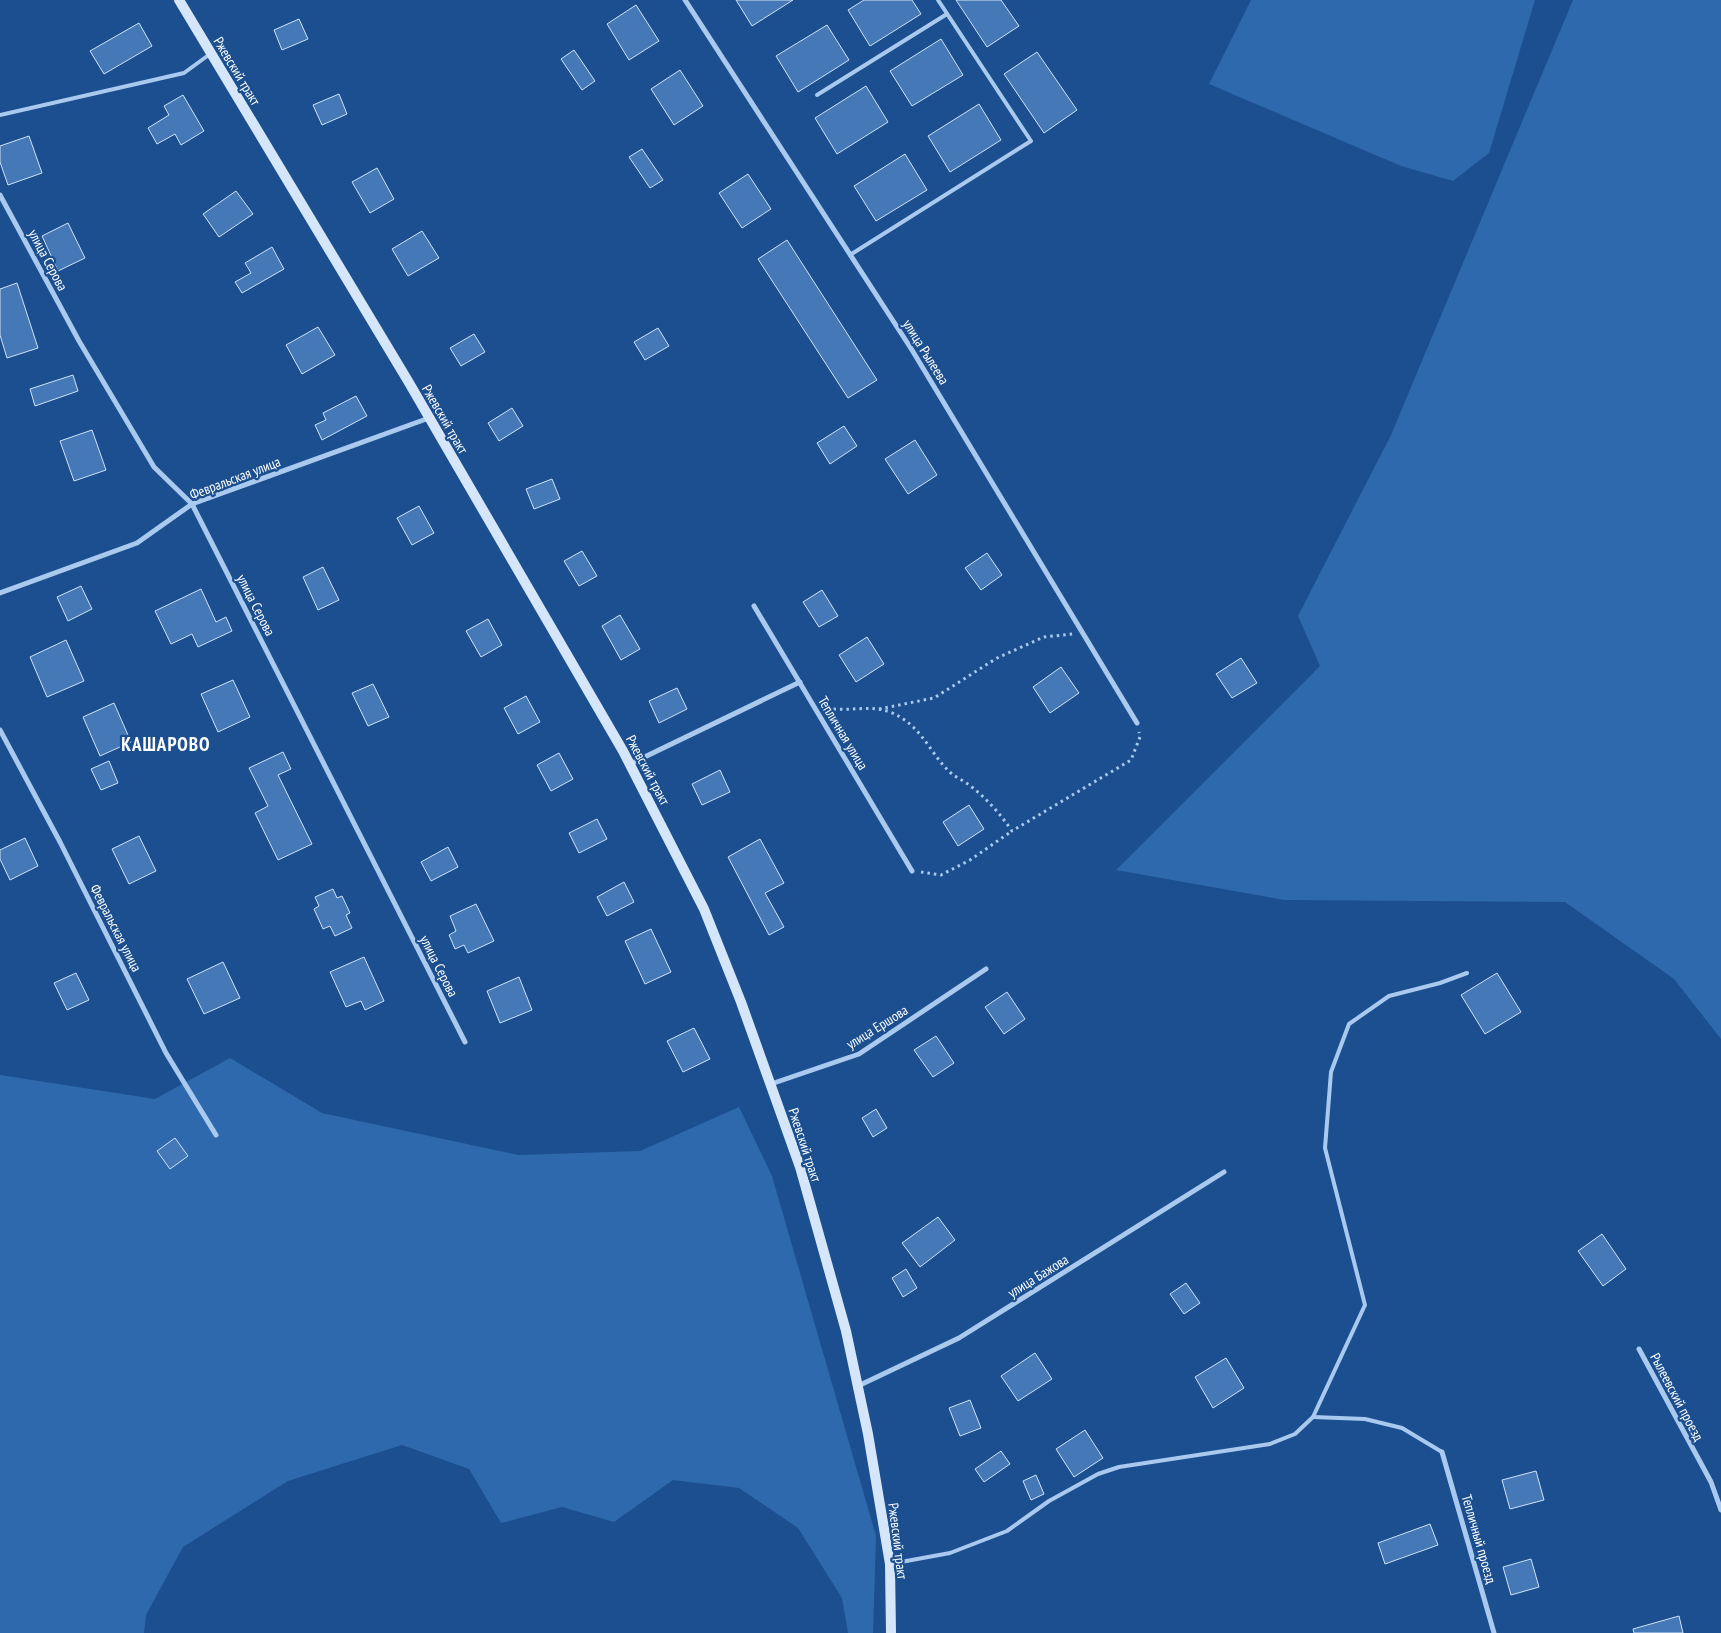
<svg xmlns="http://www.w3.org/2000/svg" width="1721" height="1633" viewBox="0 0 1721 1633" font-family="'PT Sans Narrow',sans-serif">
<style>
.green{fill:#2e69ad}
.building{fill:#4478b7;stroke:#cfe3fa}
.lines{fill:none;stroke-linecap:round;stroke-linejoin:round}
.path{stroke:#a9c9ee;stroke-width:3;stroke-dasharray:2.5 4;stroke-linecap:butt}
.service{stroke:#a9c9ee;stroke-width:4}
.minor{stroke:#a9c9ee;stroke-width:5}
.secondary{stroke:#d6e6fa;stroke-width:10}
.labels{text-anchor:middle;dominant-baseline:central;stroke-width:4.5;stroke-linejoin:round;paint-order:stroke}
.street-label{font-size:14px;fill:#fff;stroke:#1b4f8f}
.district-label{font-size:19px;font-weight:bold;letter-spacing:1px;fill:#fff;stroke:#1b4f8f}
</style>
<rect width="100%" height="100%" fill="#1b4f8f"/>
<g class="green">
<path d="M1251 0H1535L1489 153 1453 181 1401 166 1209 84Z"/>
<path d="M1573 0H1721V1039L1674 979 1565 902 1284 900 1116 870 1320 666 1298 616 1391 435Z"/>
<path d="M230 1058 322 1113 518 1155 640 1151 739 1107 772 1176 876 1536 873 1633H848L842 1598 798 1528 739 1488 673 1480 614 1522 562 1507 501 1523 469 1469 402 1445 288 1481 183 1547 146 1615 144 1633H0V1075L155 1099Z"/>
</g>
<g class="building">
<path d="M736 0H793L752 26Z"/>
<path d="M864 0H912L921 14 870 46 848 10Z"/>
<path d="M956 0H1001L1019 26 987 47Z"/>
<path d="M636 5 659 41 629 60 607 24Z"/>
<path d="M299 19 308 39 282 50 274 30Z"/>
<path d="M139 23 152 46 104 74 90 51Z"/>
<path d="M827 25 849 60 798 92 776 56Z"/>
<path d="M941 39 963 75 912 106 890 71Z"/>
<path d="M574 50 595 81 582 90 561 59Z"/>
<path d="M1037 52 1077 110 1044 133 1004 74Z"/>
<path d="M680 70 703 106 674 125 651 89Z"/>
<path d="M866 86 888 122 837 154 815 118Z"/>
<path d="M339 94 347 114 322 125 313 105Z"/>
<path d="M183 95 204 131 181 145 175 134 157 144 148 128 169 115 164 106Z"/>
<path d="M979 104 1001 140 950 172 928 136Z"/>
<path d="M29 136 42 173 8 185 0 162V146Z"/>
<path d="M642 149 663 180 650 188 629 157Z"/>
<path d="M905 154 927 190 876 221 854 186Z"/>
<path d="M377 168 394 199 370 213 352 182Z"/>
<path d="M748 174 771 209 742 228 719 193Z"/>
<path d="M236 191 253 214 219 237 203 214Z"/>
<path d="M68 223 85 258 58 271 42 236Z"/>
<path d="M422 231 439 258 408 276 392 249Z"/>
<path d="M787 240 877 380 848 398 758 259Z"/>
<path d="M272 247 284 269 242 293 235 282 251 273 245 263Z"/>
<path d="M17 283 38 348 7 358 0 335V289Z"/>
<path d="M318 327 335 355 302 374 286 345Z"/>
<path d="M658 328 669 346 645 360 634 342Z"/>
<path d="M474 334 485 352 461 366 450 348Z"/>
<path d="M73 375 78 391 35 406 30 389Z"/>
<path d="M356 396 367 416 322 440 315 425 326 420 323 413Z"/>
<path d="M512 408 523 426 499 441 488 423Z"/>
<path d="M844 426 857 446 830 464 817 443Z"/>
<path d="M92 430 106 470 74 481 60 441Z"/>
<path d="M915 440 937 475 908 494 885 459Z"/>
<path d="M552 479 560 499 534 509 526 489Z"/>
<path d="M419 506 434 533 412 545 397 518Z"/>
<path d="M582 551 597 576 579 586 564 561Z"/>
<path d="M987 553 1002 575 981 590 965 568Z"/>
<path d="M323 567 339 600 318 610 303 577Z"/>
<path d="M81 586 92 609 68 621 57 597Z"/>
<path d="M201 589 216 622 226 617 232 631 198 647 192 634 171 644 155 611Z"/>
<path d="M822 590 838 616 819 627 803 602Z"/>
<path d="M620 615 640 649 621 660 602 626Z"/>
<path d="M488 619 502 645 481 657 466 631Z"/>
<path d="M867 637 884 664 856 682 839 655Z"/>
<path d="M66 640 84 681 47 697 30 657Z"/>
<path d="M1241 658 1257 683 1232 698 1216 674Z"/>
<path d="M1061 667 1079 693 1050 713 1033 687Z"/>
<path d="M233 680 250 717 218 732 201 694Z"/>
<path d="M373 684 389 717 368 726 352 693Z"/>
<path d="M677 688 687 709 659 723 649 701Z"/>
<path d="M526 696 540 722 518 734 504 708Z"/>
<path d="M114 703 131 742 100 756 83 717Z"/>
<path d="M283 752 291 769 278 775 312 844 278 860 255 813 268 806 249 768Z"/>
<path d="M559 753 573 779 551 791 537 765Z"/>
<path d="M109 761 118 783 101 790 91 769Z"/>
<path d="M720 770 730 792 702 805 692 784Z"/>
<path d="M969 805 984 829 958 846 943 822Z"/>
<path d="M597 819 607 839 579 853 569 833Z"/>
<path d="M139 836 156 871 129 884 112 849Z"/>
<path d="M25 838 38 866 10 880 0 859V850Z"/>
<path d="M760 839 784 883 765 893 784 927 769 935 728 857Z"/>
<path d="M448 847 458 867 431 881 421 862Z"/>
<path d="M624 882 634 902 607 916 597 897Z"/>
<path d="M333 889 337 898 342 896 350 913 346 915 352 928 335 936 330 926 323 929 314 909 319 906 315 897Z"/>
<path d="M476 904 494 941 468 953 464 945 455 949 449 935 456 931 450 916Z"/>
<path d="M651 929 671 972 645 984 625 941Z"/>
<path d="M364 957 384 1001 365 1010 361 1001 346 1007 330 972Z"/>
<path d="M223 962 240 998 204 1014 187 979Z"/>
<path d="M76 973 89 1000 67 1010 54 983Z"/>
<path d="M1497 973 1521 1012 1485 1034 1461 995Z"/>
<path d="M519 977 532 1010 500 1023 487 991Z"/>
<path d="M1007 992 1025 1019 1004 1034 985 1007Z"/>
<path d="M694 1028 710 1059 683 1072 667 1041Z"/>
<path d="M936 1036 954 1063 933 1077 914 1050Z"/>
<path d="M876 1109 887 1128 873 1137 862 1118Z"/>
<path d="M175 1138 188 1156 170 1169 157 1151Z"/>
<path d="M938 1217 955 1240 920 1267 902 1243Z"/>
<path d="M1602 1234 1626 1269 1603 1286 1578 1251Z"/>
<path d="M906 1269 917 1288 903 1297 892 1278Z"/>
<path d="M1186 1283 1200 1303 1184 1314 1170 1294Z"/>
<path d="M1035 1353 1052 1379 1018 1401 1001 1376Z"/>
<path d="M1226 1358 1244 1388 1213 1408 1195 1377Z"/>
<path d="M970 1400 981 1428 960 1436 949 1408Z"/>
<path d="M1085 1430 1103 1458 1074 1477 1056 1449Z"/>
<path d="M1001 1451 1010 1464 984 1482 975 1469Z"/>
<path d="M1536 1471 1544 1500 1510 1509 1502 1480Z"/>
<path d="M1036 1475 1044 1494 1031 1500 1023 1481Z"/>
<path d="M1430 1524 1438 1545 1385 1564 1378 1543Z"/>
<path d="M1531 1559 1539 1587 1511 1595 1503 1567Z"/>
<path d="M1679 1616 1683 1633H1634L1633 1629Z"/>
</g>
<g class="lines">
<g class="path">
<path d="M827 708C847 712 868 705 887 711 922 723 929 754 952 774 959 779 968 783 974 789 989 801 1001 815 1012 831L1131 760 1140 737 1139 732"/>
<path d="M879 709 934 698 997 658 1044 637 1073 634"/>
<path d="M921 872 941 875 970 860 1012 831"/>
</g>
<g class="service">
<path d="M817 95 947 14"/>
<path d="M0 115 184 73 210 54"/>
<path d="M850 255 1031 141 938 0"/>
<path d="M1313 1417 1365 1419 1402 1428 1442 1452"/>
<path d="M890 1564 950 1553 1007 1531 1049 1501 1098 1474 1119 1467 1270 1444 1295 1434 1313 1417 1365 1305 1325 1148 1331 1072 1349 1024 1389 996 1440 983 1467 973"/>
</g>
<g class="minor">
<path d="M685 0 912 350 1137 723"/>
<path d="M0 195 79 341 154 467 192 504 465 1042"/>
<path d="M0 593 137 543 192 504 429 418"/>
<path d="M754 606 912 871"/>
<path d="M0 730 60 842 166 1053 216 1135"/>
<path d="M630 764 800 682"/>
<path d="M771 1084 859 1054 986 969"/>
<path d="M1639 1349 1711 1482 1721 1510"/>
<path d="M858 1386 959 1338 1224 1172"/>
<path d="M1442 1452 1494 1633"/>
</g>
<path class="secondary" d="M179 0 408 381 623 751 704 909 741 1002 800 1167 846 1331 868 1434 890 1564 891 1633"/>
</g>
<g class="labels">
<g class="street-label">
<text transform="translate(237 71) rotate(59)">Ржевский тракт</text>
<text transform="translate(48 260) rotate(62)">улица Серова</text>
<text transform="translate(926 352) rotate(58)">улица Рылеева</text>
<text transform="translate(445 419) rotate(60)">Ржевский тракт</text>
<text transform="translate(235 478) rotate(-21)">Февральская улица</text>
<text transform="translate(256 605) rotate(63)">улица Серова</text>
<text transform="translate(843 733) rotate(59)">Тепличная улица</text>
<text transform="translate(648 770) rotate(62)">Ржевский тракт</text>
<text transform="translate(116 928) rotate(63)">Февральская улица</text>
<text transform="translate(439 966) rotate(63)">улица Серова</text>
<text transform="translate(877 1027) rotate(-32)">улица Ершова</text>
<text transform="translate(805 1145) rotate(72)">Ржевский тракт</text>
<text transform="translate(1038 1276) rotate(-32)">улица Бажова</text>
<text transform="translate(1677 1397) rotate(62)">Рылеевский проезд</text>
<text transform="translate(1479 1539) rotate(74)">Тепличный проезд</text>
<text transform="translate(898 1541) rotate(83)">Ржевский тракт</text>
</g>
<g class="district-label">
<text x="166" y="744">КАШАРОВО</text>
</g>
</g>
</svg>
